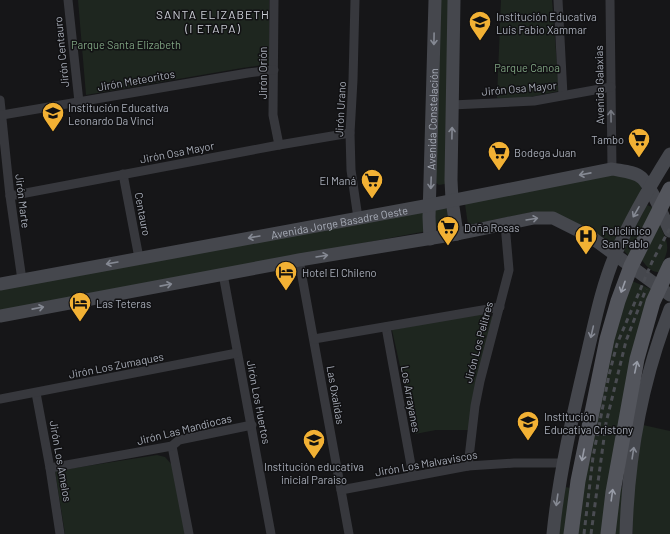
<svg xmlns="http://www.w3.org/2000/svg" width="670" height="534" viewBox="0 0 670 534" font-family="Barlow,sans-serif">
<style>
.green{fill:#1e261f}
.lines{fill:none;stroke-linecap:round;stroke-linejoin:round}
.street{stroke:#37383d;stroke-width:9}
.secondary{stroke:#45474d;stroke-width:13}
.primary{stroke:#53555c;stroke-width:15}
.rail{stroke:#4a4c52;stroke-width:3;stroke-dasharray:5 4;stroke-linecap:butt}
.oneway{stroke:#858993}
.oneway2{stroke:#757881}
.oneway3{stroke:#979ba6}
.labels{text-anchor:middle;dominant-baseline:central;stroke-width:3;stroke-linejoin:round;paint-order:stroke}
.poi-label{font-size:11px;fill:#a8adb8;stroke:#111113;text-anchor:start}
.park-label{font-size:11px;fill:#7fa381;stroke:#111113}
.street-label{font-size:11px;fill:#a8adb8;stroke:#111113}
.neighbourhood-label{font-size:12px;letter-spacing:1px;fill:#c9ccd4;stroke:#111113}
</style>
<rect width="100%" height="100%" fill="#161618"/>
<g class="green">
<path d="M78 0H269V64L242 68 86 95Z"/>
<path d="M440 0H450L445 184 439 185 435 182Z"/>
<path d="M501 0H552L559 91 526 98H497Z"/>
<path d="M605 173 633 178 641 185V191L620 238 612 243C590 230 557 211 532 212L468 225 465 204Z"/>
<path d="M647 205 652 207 653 211 630 257 623 250Z"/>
<path d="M442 207 447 209 451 228 436 230 433 226 435 209Z"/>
<path d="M423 210 427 231 0 312V288Z"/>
<path d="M659 223C670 248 670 246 659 272 651 273 645 264 640 258Z"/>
<path d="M632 281 651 289 602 534H577V520L616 321Z"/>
<path d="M486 312 493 317 470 430H436L415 434 392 330Z"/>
<path d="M643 425 670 431V534H633L632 507 635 479Z"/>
<path d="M157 455 165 457 172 465 185 534H65L55 471Z"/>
<path d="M565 487 571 488 568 534H559Z"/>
<path d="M620 487 624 488 620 534H615Z"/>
</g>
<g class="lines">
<g class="street">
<path d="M68 0 79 102"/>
<path d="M274 0 273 115 279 145"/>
<path d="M355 0 353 80 350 133 351 170 358 218"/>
<path d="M558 0 563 95"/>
<path d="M610 0 612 169"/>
<path d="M0 100 10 196 22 280"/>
<path d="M452 105 534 101 611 87"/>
<path d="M2 115 248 73 274 70"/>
<path d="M123 174 139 258"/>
<path d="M10 196 279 145 350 133"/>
<path d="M299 260 349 534"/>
<path d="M223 274 271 534"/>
<path d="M386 327 413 476"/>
<path d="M314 339 500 307"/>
<path d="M36 393 50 468 60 534"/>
<path d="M0 399 237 353"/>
<path d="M172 446 189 534"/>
<path d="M468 466 475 406 480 381 509 270 505 224"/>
<path d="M50 468 172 446 179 440 252 425"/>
<path d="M341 490 468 466 514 463H563"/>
</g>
<g class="secondary">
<path d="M454 0 451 180 452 200 457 234"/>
<path id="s1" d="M430 239 429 217 435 0"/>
<path id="s2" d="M0 284 430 205 612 169C621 171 634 171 642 178 653 189 663 217 670 231"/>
<path d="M0 316 299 260 457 234 534 218H553L591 237 670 295"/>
<path d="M553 534C559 474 573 414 587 355 595 321 602 285 616 253 631 218 650 186 670 154"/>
<path d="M626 534C628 457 642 381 670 309"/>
</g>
<g class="primary">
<path d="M571 534 578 481 607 339 618 301 631 266 670 189"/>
<path d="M608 534 613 492 637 359 653 302 670 265"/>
</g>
<g class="rail">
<path d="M584 534 593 457 609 375 617 344 652 262 670 228"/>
<path d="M591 534 606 423 626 341 646 289"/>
</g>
</g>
<defs><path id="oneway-shaft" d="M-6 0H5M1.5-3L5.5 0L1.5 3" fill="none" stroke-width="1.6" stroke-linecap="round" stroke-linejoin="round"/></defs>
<g class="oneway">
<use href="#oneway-shaft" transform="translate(434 39) rotate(91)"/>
<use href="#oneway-shaft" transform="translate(452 133) rotate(-89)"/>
<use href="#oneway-shaft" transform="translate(585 174) rotate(169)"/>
<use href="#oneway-shaft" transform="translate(431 183) rotate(92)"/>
<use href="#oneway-shaft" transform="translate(636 212) rotate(120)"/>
<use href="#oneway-shaft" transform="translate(532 219) rotate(-9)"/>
<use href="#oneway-shaft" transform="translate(254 237) rotate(170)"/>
<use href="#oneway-shaft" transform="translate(322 256) rotate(-9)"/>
<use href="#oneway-shaft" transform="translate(112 263) rotate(170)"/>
<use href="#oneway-shaft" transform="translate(166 285) rotate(-11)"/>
<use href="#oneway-shaft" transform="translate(38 308) rotate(-11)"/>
<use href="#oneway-shaft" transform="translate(592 332) rotate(103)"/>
<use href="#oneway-shaft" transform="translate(633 453) rotate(-81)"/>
<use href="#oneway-shaft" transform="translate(557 500) rotate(98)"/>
</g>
<use class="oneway2" href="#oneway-shaft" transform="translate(611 116) rotate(-91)"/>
<g class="oneway3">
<use href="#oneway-shaft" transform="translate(623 287) rotate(110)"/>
<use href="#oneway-shaft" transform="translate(636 367) rotate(-78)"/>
<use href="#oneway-shaft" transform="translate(583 455) rotate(101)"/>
<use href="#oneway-shaft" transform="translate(612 495) rotate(-82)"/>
</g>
<defs>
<g id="school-pin" transform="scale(1.15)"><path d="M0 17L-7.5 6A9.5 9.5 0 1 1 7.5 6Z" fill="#f2b134" stroke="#111113"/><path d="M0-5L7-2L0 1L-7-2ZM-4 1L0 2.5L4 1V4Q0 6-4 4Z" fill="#111"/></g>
<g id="supermarket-pin" transform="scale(1.15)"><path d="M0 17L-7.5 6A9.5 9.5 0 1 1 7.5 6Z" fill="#f2b134" stroke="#111113"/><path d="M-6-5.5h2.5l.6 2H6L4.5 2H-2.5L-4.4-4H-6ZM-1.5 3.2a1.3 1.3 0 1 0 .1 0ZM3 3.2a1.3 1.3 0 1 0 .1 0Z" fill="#111"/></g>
<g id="hospital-pin" transform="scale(1.15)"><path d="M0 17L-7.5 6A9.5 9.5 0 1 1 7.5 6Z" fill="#f2b134" stroke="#111113"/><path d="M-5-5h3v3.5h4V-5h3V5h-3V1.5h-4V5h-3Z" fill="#111"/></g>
<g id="hotel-pin" transform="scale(1.15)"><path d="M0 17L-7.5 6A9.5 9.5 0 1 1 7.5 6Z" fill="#f2b134" stroke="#111113"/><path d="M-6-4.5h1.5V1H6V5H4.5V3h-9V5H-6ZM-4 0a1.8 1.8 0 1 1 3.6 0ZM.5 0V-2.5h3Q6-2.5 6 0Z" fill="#111"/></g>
</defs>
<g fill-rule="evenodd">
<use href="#school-pin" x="480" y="22"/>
<use href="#school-pin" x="53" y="113"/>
<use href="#supermarket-pin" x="639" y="139"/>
<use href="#supermarket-pin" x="499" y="152"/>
<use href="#supermarket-pin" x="372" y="180"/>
<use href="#supermarket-pin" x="448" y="227"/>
<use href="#hospital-pin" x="586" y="236"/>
<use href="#hotel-pin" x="286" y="272"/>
<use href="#hotel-pin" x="80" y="303"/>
<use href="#school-pin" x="528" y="422"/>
<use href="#school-pin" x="314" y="440"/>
</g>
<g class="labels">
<g class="poi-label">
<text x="496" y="16">Institución Educativa<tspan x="496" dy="13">Luis Fabio Xammar</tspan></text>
<text x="68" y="107">Institución Educativa<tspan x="68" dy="13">Leonardo Da Vinci</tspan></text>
<text x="624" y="139" text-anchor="end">Tambo</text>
<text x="514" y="152">Bodega Juan</text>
<text x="356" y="180" text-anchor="end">El Maná</text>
<text x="464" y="227">Doña Rosas</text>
<text x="602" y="230">Policlínico<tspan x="602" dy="13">San Pablo</tspan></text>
<text x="302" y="272">Hotel El Chileno</text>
<text x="96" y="303">Las Teteras</text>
<text x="544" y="416">Institución<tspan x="544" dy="13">Educativa Cristony</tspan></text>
<text x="314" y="466" text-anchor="middle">Institución educativa<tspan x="314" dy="13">inicial Paraiso</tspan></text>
</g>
<g class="park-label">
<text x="126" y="44">Parque Santa Elizabeth</text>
<text x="527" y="67">Parque Canoa</text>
</g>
<g class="street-label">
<text transform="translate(61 52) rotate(-96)">Jirón Centauro</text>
<text transform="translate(262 73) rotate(-90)">Jirón Orión</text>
<text transform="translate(136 80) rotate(-10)">Jirón Meteoritos</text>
<text transform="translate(599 85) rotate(-91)">Avenida Galaxias</text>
<text transform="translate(519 88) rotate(-5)">Jirón Osa Mayor</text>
<text transform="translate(340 109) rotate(-87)">Jirón Urano</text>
<text stroke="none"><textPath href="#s1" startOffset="120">Avenida Constelación</textPath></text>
<text transform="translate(177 152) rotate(-11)">Jirón Osa Mayor</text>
<text transform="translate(23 201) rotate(83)">Jirón Marte</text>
<text transform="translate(143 214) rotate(79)">Centauro</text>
<text stroke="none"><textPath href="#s2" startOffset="345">Avenida Jorge Basadre Oeste</textPath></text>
<text transform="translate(478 342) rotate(-75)">Jirón Los Pelitres</text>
<text transform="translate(116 365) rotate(-11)">Jirón Los Zumaques</text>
<text transform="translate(336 395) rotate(80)">Las Oxalidas</text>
<text transform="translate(411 399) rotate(80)">Los Arrayanes</text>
<text transform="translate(259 402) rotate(79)">Jirón Los Huertos</text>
<text transform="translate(184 429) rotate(-14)">Jirón Las Mandiocas</text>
<text transform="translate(61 461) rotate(80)">Jirón Los Amelos</text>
<text transform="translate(426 463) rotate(-10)">Jirón Los Malvaviscos</text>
</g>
<g class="neighbourhood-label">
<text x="213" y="14">SANTA ELIZABETH<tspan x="213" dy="14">(I ETAPA)</tspan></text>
</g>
</g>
</svg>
